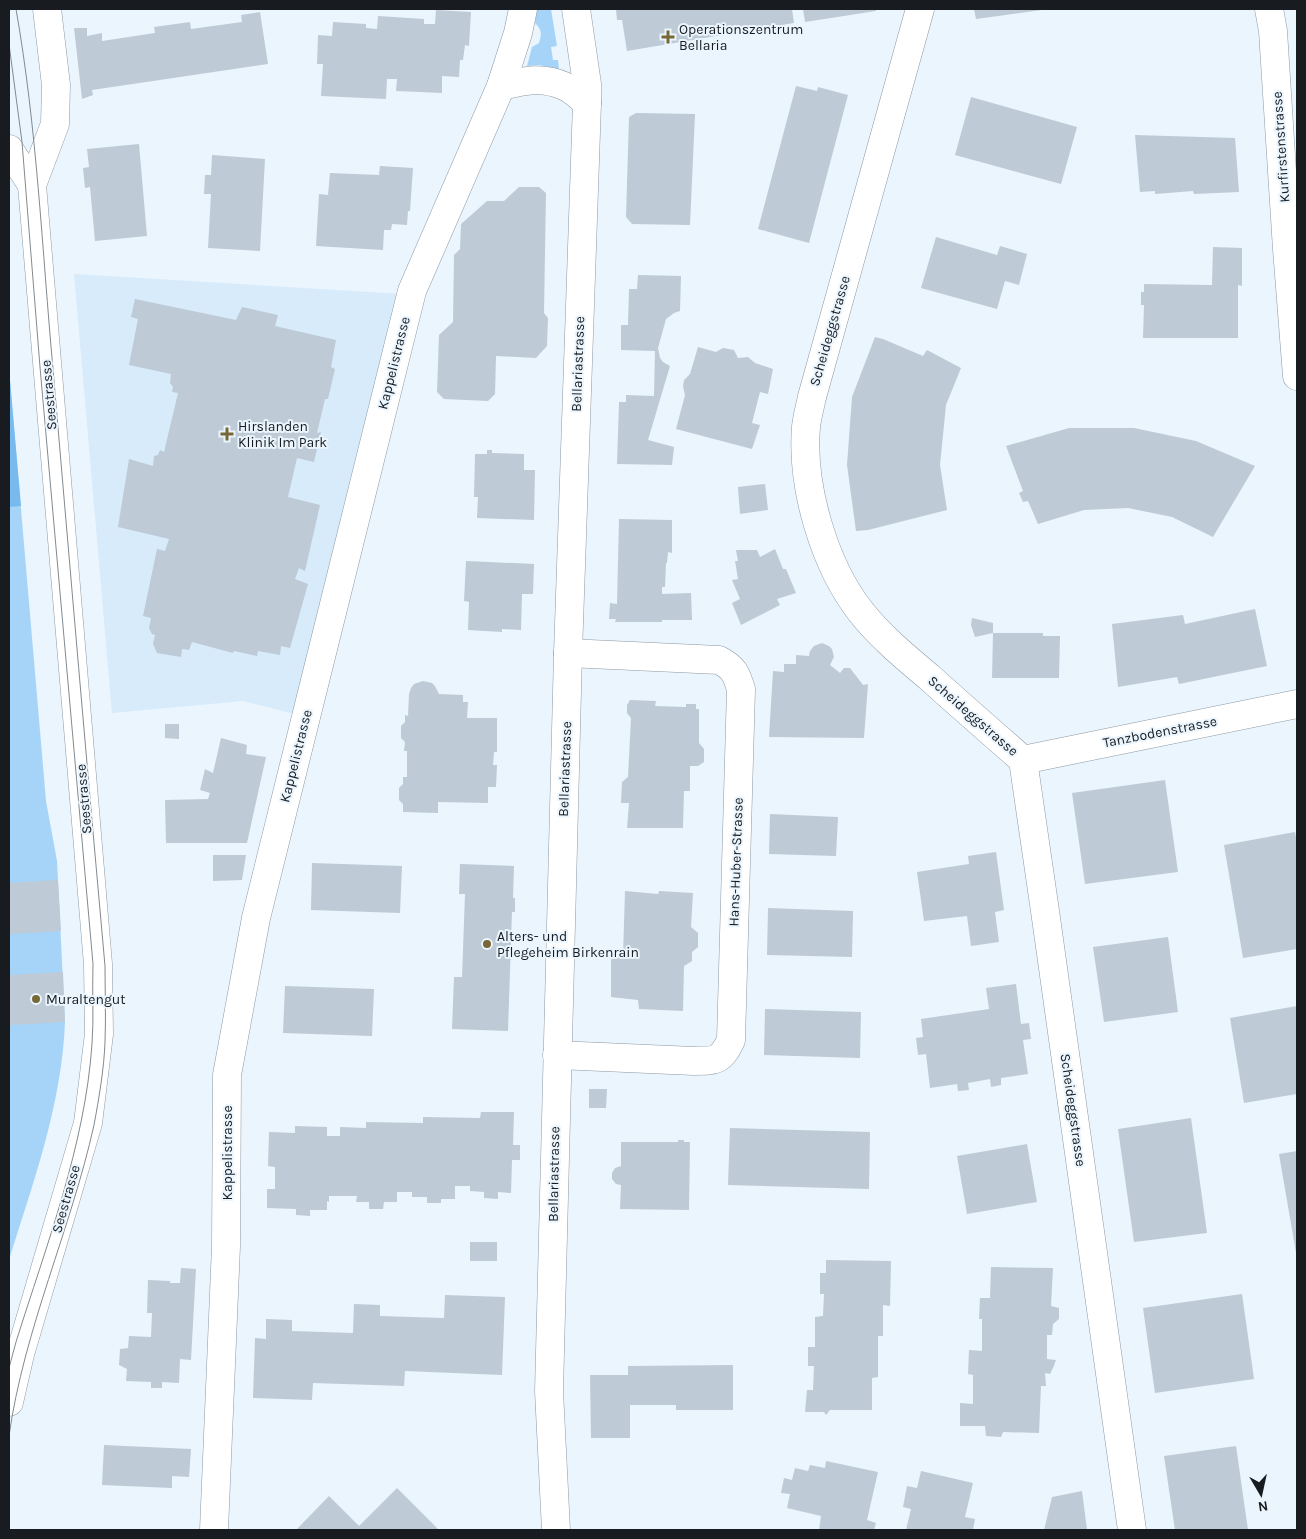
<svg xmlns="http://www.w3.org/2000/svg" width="1306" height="1539" viewBox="0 0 1306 1539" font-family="Karla,sans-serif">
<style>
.built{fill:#d7ebfb}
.green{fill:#a6d4f8}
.forest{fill:#78baed}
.building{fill:#becad5}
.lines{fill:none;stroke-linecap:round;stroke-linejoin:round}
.minor-casing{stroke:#8d99a3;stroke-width:29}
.minor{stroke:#fff;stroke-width:28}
.tram{stroke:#828a90;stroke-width:1}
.poi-dot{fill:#786836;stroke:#eaf5fe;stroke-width:2}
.labels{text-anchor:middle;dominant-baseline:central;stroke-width:4;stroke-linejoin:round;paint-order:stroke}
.poi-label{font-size:14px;fill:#181c20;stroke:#eaf5fe;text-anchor:start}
.street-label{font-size:14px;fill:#181c20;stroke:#eaf5fe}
</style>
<rect width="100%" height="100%" fill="#eaf5fe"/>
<path class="built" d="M74 274 402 294 298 715 243 701 112 713Z"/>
<g class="green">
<path d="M537 9H551L557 46 551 47 553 60H558L559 69 539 65 527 66 532 47 539 43C542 34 542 30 535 23Z"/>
<path d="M9 369 46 801 57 861 65 1022C62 1104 33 1183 9 1260Z"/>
</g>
<path class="forest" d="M9 369 21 506 9 507Z"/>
<g class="building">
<path d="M616 9H792L794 23 627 51 622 20H617Z"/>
<path d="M803 9H876V11L805 22Z"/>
<path d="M974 9H1042V10L976 19Z"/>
<path d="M436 10 471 12 469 46 465 45 463 60H460L459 77 442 76V93L396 91 397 79H387L386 99 321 96 323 64H317L318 35 332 36 333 22 366 24V28L377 29 378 16 424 19V24H435Z"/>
<path d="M260 12 268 64 92 90 93 95 82 99 74 28H87V36L102 33V41L155 33 154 27 190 22 191 29 242 22 241 15Z"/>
<path d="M796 86 817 91 818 87 848 95 809 243 758 229Z"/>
<path d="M971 97 1077 127 1061 184 955 155Z"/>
<path d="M636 113 695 114 690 225 632 224 626 217 629 117Z"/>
<path d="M1135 135 1235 138 1239 192 1194 194 1193 191 1155 194V191L1140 192Z"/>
<path d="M139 144 147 236 95 241 90 187 85 188 83 168 89 167 87 149Z"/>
<path d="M212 155 265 159 260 251 208 248 211 194H204L205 175H211Z"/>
<path d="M380 166 413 168 410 211H408L407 225 392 224 391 230H384L383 250 316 246 319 194 328 195 330 173 379 175Z"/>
<path d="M519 187H539L546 193 544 313 548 318 547 346 536 358 496 356 495 394 488 401 444 399 437 392 439 335 453 322 454 255 460 249 461 224 487 201H504Z"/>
<path d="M936 237 997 255 1000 246 1027 254 1019 285 1005 281 997 309 921 288Z"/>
<path d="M1213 247 1242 248V286L1238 285V338H1143L1144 305H1141V292H1144V284L1212 285Z"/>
<path d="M638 275 681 276 680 311 674 313 666 319 658 348 660 358 663 362 670 366 648 440 674 447 672 465 617 464 619 402H626V395L654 396 655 351 621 350V325H628L629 289H637Z"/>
<path d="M135 299 236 320 242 307 278 315 275 326 336 340 331 367 335 369 328 399H325L317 433 321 432 314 462 297 458 288 497 320 505 305 571 299 568 295 579 308 584 290 648 281 646 280 655 258 651 257 656 234 651 233 653 192 642 189 650 182 649 181 657 157 653 153 644 155 635 152 634 149 628 151 618 143 616 157 549 165 551 169 539 118 527 129 459 153 466 154 456 158 455 160 450 164 452 178 393 172 392 173 387 170 383 171 374 129 365 138 319 131 317Z"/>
<path d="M875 337 883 339 923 356 927 350 961 368 946 405 940 465 947 510 868 530 856 531 847 465 852 397Z"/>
<path d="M698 347 716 352 723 348 734 350 738 358 748 357 755 363 773 369 768 394 760 392 752 423 760 425 752 449 676 429 685 395 683 386 684 380 690 374Z"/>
<path d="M1069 428H1134L1196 441 1255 466 1213 537 1172 517 1128 508 1084 510 1038 524 1028 501 1023 502 1019 493 1023 491 1006 446Z"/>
<path d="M487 450H492V453L524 454V470H535L534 520 477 518 478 497H474L475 454H487Z"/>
<path d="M765 484 768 510 740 514 738 487Z"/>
<path d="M619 519 672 520V553L668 552 667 563H666L665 587H662V594L691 593 692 620H662V622H615L616 619H609L610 603 617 604Z"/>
<path d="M775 549 783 569H786L796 593 777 599 780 605 741 625 732 603 740 599 732 580 738 579 735 561H738L736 550H757L760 557Z"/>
<path d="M466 561 534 564 533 594H522L521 630 502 629V632L468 630 469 602 464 601Z"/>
<path d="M1255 609 1267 666 1179 684 1177 677 1118 687 1112 624 1183 615 1185 624Z"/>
<path d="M972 618 993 623V633L975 637 971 625Z"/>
<path d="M993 633H1043V636H1060L1059 678H992Z"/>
<path d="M822 643 829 646 832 649 834 657 830 665 840 673 844 668H850L863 685 868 684 864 738 769 737 773 671 784 672V664H796V655L809 656 810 651 814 646Z"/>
<path d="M423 681 432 683 435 686 439 694 463 695V702H468L467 718H497V752H494L493 765H497L496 787H488V803L438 802V813L403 812V804L399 800V788L403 784V777H407V751H404L405 742 401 738V726L405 722V715L408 716 409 694 411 688 414 684Z"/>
<path d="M630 700 656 701 655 706 686 707V704H696V709H699V743L704 749V762L698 766H690V791H684L683 828H627L629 803H621L622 782 628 777 631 718 627 713V705Z"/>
<path d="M165 724H179V739L165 738Z"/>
<path d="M221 738 247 745 246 754 266 757 247 843H166L165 800 208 799 210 793 200 790 205 769 213 773Z"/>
<path d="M1165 780 1178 872 1085 884 1072 793Z"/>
<path d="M770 814 838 817 836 856 769 854Z"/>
<path d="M1295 832 1297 843V949L1243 958 1224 845Z"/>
<path d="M996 852 1004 910 995 912 999 942 971 946 967 916 924 921 917 872 969 864 968 856Z"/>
<path d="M213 855H246L242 880 213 881Z"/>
<path d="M312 863 402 866 400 913 311 910Z"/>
<path d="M460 864 514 866 513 898H515V912H512L508 1031 452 1029 454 977H462L465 894H459Z"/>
<path d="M58 880 61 931 9 934V883Z"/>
<path d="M625 891 658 894 659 891 693 893 691 927 698 933V947L692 952V961L684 966 683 1011 639 1009 638 1000 611 997V955L623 956Z"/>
<path d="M768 908 853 911 852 957 767 955Z"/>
<path d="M1168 937 1178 1012 1104 1022 1093 947Z"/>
<path d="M63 972 65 1022 9 1025V975Z"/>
<path d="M1016 984 1021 1024 1029 1023 1031 1039 1023 1040 1028 1074 1001 1078V1085L991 1087 990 1079 968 1083 969 1090 958 1091 957 1084 930 1088 926 1054 918 1055 916 1038 923 1037 921 1019 989 1009 986 988Z"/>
<path d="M285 986 374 989 372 1036 283 1033Z"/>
<path d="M1297 1006V1094L1244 1103 1230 1018Z"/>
<path d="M765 1009 861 1012 860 1058 764 1055Z"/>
<path d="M589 1089H607L606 1108H589Z"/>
<path d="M481 1112H514L513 1145H520V1160H512L511 1193 498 1192V1199L484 1198V1192L470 1191V1186H455V1199H441V1203H427V1197H412V1192H397V1202H384L383 1209H369V1202H356L357 1196H329V1202L327 1201V1210H310V1216L296 1215V1209L267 1208V1189H275V1167L268 1166 269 1132 295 1133V1126L327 1127V1136H340V1127L366 1128V1122L423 1123V1117L480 1118Z"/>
<path d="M1191 1118 1207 1233 1134 1242 1118 1129Z"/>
<path d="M730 1128 870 1132 869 1189 728 1185Z"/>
<path d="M678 1140H684V1142H690L689 1210 620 1209 621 1185 616 1184 612 1179V1173L615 1168 621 1166V1142H678Z"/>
<path d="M1027 1144 1037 1202 967 1214 957 1156Z"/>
<path d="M1297 1151V1252L1296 1253 1279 1154Z"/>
<rect x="470" y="1242" width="27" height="19"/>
<path d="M826 1260 891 1261 890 1306 883 1305V1336H878V1377L872 1378V1410H830L826 1415 824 1412H805L807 1390H813L814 1366H808V1347H815V1317L823 1316 824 1294H820V1273H826Z"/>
<path d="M991 1267 1053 1268 1051 1306 1059 1308V1319L1053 1324 1052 1335H1047V1359L1056 1360 1053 1368 1050 1374 1045 1373 1046 1386H1041L1039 1433 1003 1432 1001 1437 986 1436 985 1426H960V1403L973 1404V1375L968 1374 969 1350 982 1351V1319H979L980 1298H990Z"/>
<path d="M181 1268 196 1269 191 1360 180 1359 179 1383 162 1382V1388H151V1382L126 1381 127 1369 119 1365 120 1349 128 1348 129 1336 151 1337 152 1313H147L148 1280 170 1281V1283H180Z"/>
<path d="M1242 1294 1254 1379 1155 1393 1143 1308Z"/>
<path d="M445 1295 505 1297 502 1375 405 1371 404 1386 313 1383 312 1400 253 1398 255 1338 266 1339V1319L292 1320V1331L353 1333 354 1304 380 1305V1316L444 1318Z"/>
<path d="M733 1365V1410H676V1405H630V1438H591L590 1375H628V1366Z"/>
<path d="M104 1445 191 1449 189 1477 172 1476V1488L102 1485Z"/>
<path d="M1236 1446 1248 1530H1175L1164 1456Z"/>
<path d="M826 1461 878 1472 867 1520 876 1523 874 1530H819L821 1516 787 1508 790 1494 781 1493 784 1478 792 1480 795 1468 808 1471 810 1465 825 1468Z"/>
<path d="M921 1471 973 1483 965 1517 975 1519 973 1530H906L911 1509 903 1507 907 1486 917 1488Z"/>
<path d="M397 1488 439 1530H296L329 1496 359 1526Z"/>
<path d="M1082 1491 1087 1530H1044L1052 1497Z"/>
</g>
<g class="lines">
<g class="minor-casing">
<g id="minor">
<path d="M920 9 812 397C810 407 807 417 806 427 801 486 824 565 861 612 880 636 905 657 929 677 960 705 991 732 1023 760L1045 911 1132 1530"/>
<path d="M1269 9 1273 31 1287 249 1297 376"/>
<path d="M501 86C523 81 542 76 564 86 572 89 580 97 587 103"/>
<path d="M9 149 32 185"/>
<path d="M1023 760 1297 704"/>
<path d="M557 1055 694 1061C716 1061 721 1061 731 1040L741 689C736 673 734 668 719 660L568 653"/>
<path d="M9 1402 20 1354 88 1123 99 1034 98 964 32 185 55 124 56 85 47 9"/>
<path d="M214 1530 226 1246 227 1075 256 918 412 291 501 86 518 33 523 9"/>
<path d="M556 1530 549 1391 568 653 587 103V84L576 9"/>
</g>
</g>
<use href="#minor" class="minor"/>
<g class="tram">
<path d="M9 44 22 142 40 367 93 964C92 991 94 1018 92 1044 85 1146 46 1246 16 1342L9 1368"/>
<path d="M9 1436C24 1329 71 1229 94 1125 99 1098 104 1069 105 1042 106 1017 105 991 105 966 87 767 70 568 53 369 42 249 37 128 16 9"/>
</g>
</g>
<g class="poi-dot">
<path d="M665.5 29.5h5v5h5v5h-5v5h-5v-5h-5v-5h5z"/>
<path d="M224.5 426.5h5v5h5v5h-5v5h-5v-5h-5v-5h5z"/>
<circle cx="487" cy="944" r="5"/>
<circle cx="36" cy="999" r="5"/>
</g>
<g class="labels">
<g class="poi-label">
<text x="679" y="29">Operationszentrum<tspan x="679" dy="16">Bellaria</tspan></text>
<text x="238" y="426">Hirslanden<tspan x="238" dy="16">Klinik Im Park</tspan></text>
<text x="497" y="936">Alters- und<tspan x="497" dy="16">Pflegeheim Birkenrain</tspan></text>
<text x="46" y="999">Muraltengut</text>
</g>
<g class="street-label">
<text transform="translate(1281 147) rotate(-94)">Kurfirstenstrasse</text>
<text transform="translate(830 331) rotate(-74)">Scheideggstrasse</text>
<text transform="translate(394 363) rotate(-76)">Kappelistrasse</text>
<text transform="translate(578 364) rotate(-88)">Bellariastrasse</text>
<text transform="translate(49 395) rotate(-95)">Seestrasse</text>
<text transform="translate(973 716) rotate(41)">Scheideggstrasse</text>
<text transform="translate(1160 732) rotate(-11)">Tanzbodenstrasse</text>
<text transform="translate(296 756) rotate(-76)">Kappelistrasse</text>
<text transform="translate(565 769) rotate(-88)">Bellariastrasse</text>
<text transform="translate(84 799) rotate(-95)">Seestrasse</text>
<text transform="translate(736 862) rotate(-88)">Hans-Huber-Strasse</text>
<text transform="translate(1073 1110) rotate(82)">Scheideggstrasse</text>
<text transform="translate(227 1153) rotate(-90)">Kappelistrasse</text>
<text transform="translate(554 1174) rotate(-89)">Bellariastrasse</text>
<text transform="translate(66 1199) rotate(-74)">Seestrasse</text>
</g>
</g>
<rect width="1306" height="1539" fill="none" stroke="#181c20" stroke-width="20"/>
<g transform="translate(1261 1494) rotate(171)" stroke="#eaf5fe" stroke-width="4" paint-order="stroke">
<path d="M0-4L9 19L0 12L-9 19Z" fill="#181c20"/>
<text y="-8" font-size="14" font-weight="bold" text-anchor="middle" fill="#181c20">N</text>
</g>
</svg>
